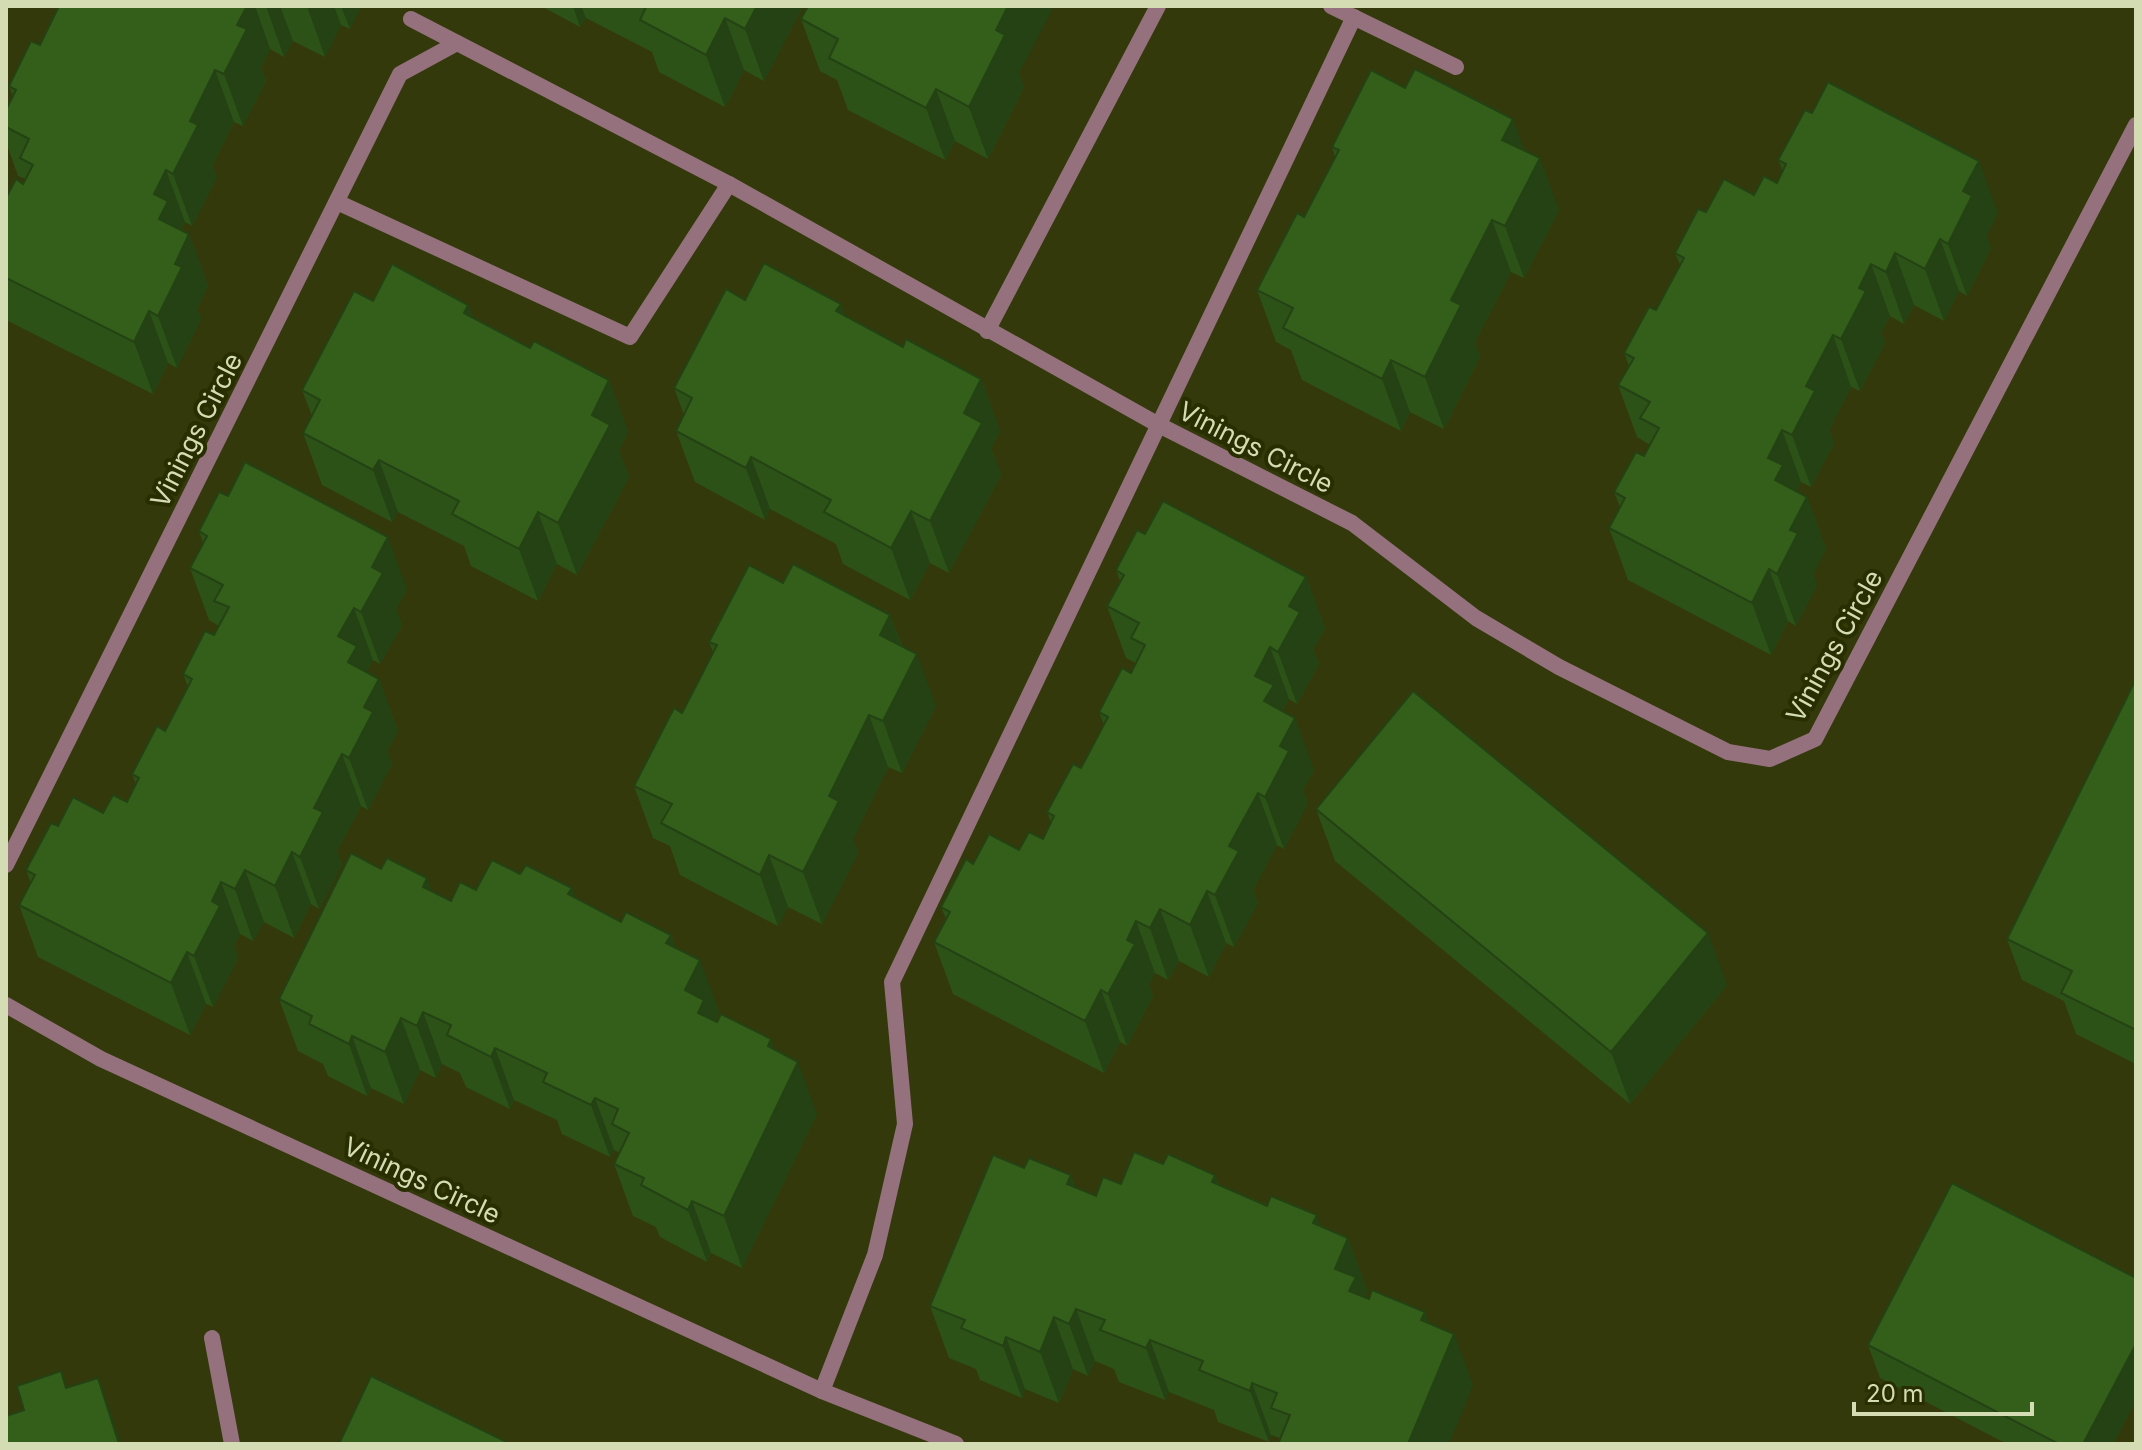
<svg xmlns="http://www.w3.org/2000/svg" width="2142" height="1450" viewBox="0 0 2142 1450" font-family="Inter,sans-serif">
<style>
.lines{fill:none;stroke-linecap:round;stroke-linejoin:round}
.service{stroke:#94717d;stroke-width:16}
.minor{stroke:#94717d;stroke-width:16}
.wall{fill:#2c5217}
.shaded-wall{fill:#244213}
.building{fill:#335f1b;stroke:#244213;stroke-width:2}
.labels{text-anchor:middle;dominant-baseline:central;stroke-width:8;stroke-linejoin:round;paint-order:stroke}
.street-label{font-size:26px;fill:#d4dcb3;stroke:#292e00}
</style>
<rect width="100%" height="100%" fill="#33390b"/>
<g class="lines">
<path class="service" d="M212 1338 232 1444"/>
<g class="minor">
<path d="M1331 6 1456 67"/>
<path d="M411 19 729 184 1157 424 1352 523 1476 618 1559 667 1728 752 1770 759 1815 739 2136 125"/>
<path d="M337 202 630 337 729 184"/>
<path d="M987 331 1158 6"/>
<path d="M6 865 400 74 457 43"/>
<path d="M6 1005 101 1059 822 1391 956 1444"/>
<path d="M822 1391 875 1255 905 1124 892 982 1354 17"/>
</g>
</g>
<g class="wall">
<path d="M59 6H361L350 29 341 25 325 57 293 41 284 57 270 49 261 68 266 81 243 126 234 122 212 166 217 177 192 226 185 222 181 230 189 234 208 286 197 309 201 319 177 368 168 363 153 394 6 320V198L23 184 26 179 18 176 6 142V110L13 97 9 86 40 45Z"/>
<path d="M541 6H803L764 81 744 70 725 107 659 72 652 52 586 18 580 27Z"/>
<path d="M801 19 1019 73 1024 87 988 159 955 141 945 160 848 110 837 80 820 71Z"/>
<path d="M1405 88 1513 119 1524 151 1559 210 1524 278 1511 272 1475 342 1480 357 1444 429 1410 412 1401 431 1302 380 1291 350 1276 342 1257 290 1304 217 1335 157 1332 147Z"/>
<path d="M1778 160 1998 213 1986 236 1991 248 1967 296 1959 291 1944 321 1914 305 1904 324 1890 316 1881 333 1885 343 1860 391 1851 387 1829 430 1834 443 1811 487 1801 482 1796 492 1807 497 1826 549 1813 574 1817 585 1796 626 1788 621 1771 655 1628 580 1609 528 1620 507 1614 492 1644 456 1650 445 1637 437 1618 385 1629 366 1624 353 1656 310 1680 265 1675 253 1706 212 1754 195 1777 183 1783 171Z"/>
<path d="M745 300 841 304 845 316 903 347 981 379 1000 431 991 448 1001 475 949 573 930 563 910 600 843 564 836 544 770 509 765 520 695 482 676 431 684 415 674 388Z"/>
<path d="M373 301 468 305 473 318 530 348 609 380 628 432 619 450 629 477 577 575 557 564 538 601 471 566 464 546 398 512 392 522 322 485 303 433 312 416 302 390Z"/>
<path d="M199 531 407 589 396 609 402 625 380 664 373 660 366 672 379 679 398 731 387 751 392 764 368 810 361 806 337 851 342 864 319 909 311 904 294 938 264 922 253 941 240 934 234 946 238 958 213 1007 206 1004 190 1035 38 957 19 905 31 883 26 870 58 826 103 813 127 802 136 784 132 774 165 731 188 687 183 674 214 635 219 626 209 620 190 568 203 543Z"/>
<path d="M1145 534 1306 577 1325 629 1313 649 1319 664 1297 704 1289 699 1283 711 1314 770 1303 790 1308 803 1284 849 1277 845 1253 890 1258 903 1234 947 1226 943 1209 977 1179 961 1168 980 1155 973 1149 985 1153 996 1127 1046 1120 1042 1104 1073 953 994 934 942 946 919 941 907 973 864 1019 850 1043 839 1051 822 1047 812 1081 768 1104 725 1099 712 1131 673 1136 663 1126 658 1107 606 1120 581 1116 570Z"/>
<path d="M783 583 890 615 902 646 936 706 902 773 888 767 853 839 858 853 822 924 788 907 778 926 680 875 670 846 653 838 634 786 682 713 713 652 709 642Z"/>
<path d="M2136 679V1064L2076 1034 2064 1001 2022 980 2007 939Z"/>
<path d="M1316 809 1727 985 1630 1104 1335 861Z"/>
<path d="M520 874 572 888 575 898 621 922 671 935 675 947 719 1012 715 1021 775 1050 817 1114 742 1268 711 1253 707 1262 660 1237 656 1227 633 1216 614 1164 620 1153 614 1150 610 1157 562 1134 557 1120 514 1100 510 1109 466 1087 460 1073 442 1064 436 1078 420 1070 404 1104 371 1088 367 1096 328 1076 323 1064 298 1051 279 999 427 878 431 891 451 901Z"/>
<path d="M1163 1164 1215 1175 1219 1185 1348 1238 1367 1290 1364 1297 1425 1312 1429 1323 1473 1385 1280 1438 1271 1435 1269 1442 1218 1422 1214 1410 1169 1392 1165 1400 1119 1382 1114 1369 1095 1361 1088 1376 1073 1369 1059 1403 1025 1389 1022 1398 980 1380 976 1369 949 1358 930 1306 1024 1168 1071 1175 1075 1188 1096 1196Z"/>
<path d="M2136 1278V1400L2113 1444H2007L1880 1378 1868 1345Z"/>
</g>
<g class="shaded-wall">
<path d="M247 6H255L270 49 261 68 266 81 243 126 224 74 237 25Z"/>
<path d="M266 6H280L293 41 284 57Z"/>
<path d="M307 6H334L341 25 325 57Z"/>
<path d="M341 6H361L350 29Z"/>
<path d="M573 6H581L586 18 580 27Z"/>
<path d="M757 6H803L764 81 745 29Z"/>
<path d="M1008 6H1054L1019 73 1024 87 988 159 969 107 996 30Z"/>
<path d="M725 18 744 70 725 107 706 55Z"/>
<path d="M215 70 234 122 212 166 217 177 192 226 173 174 190 121Z"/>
<path d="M936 89 955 141 945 160 926 108Z"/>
<path d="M1513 119 1532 171 1502 140Z"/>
<path d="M1540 158 1559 210 1524 278 1505 226Z"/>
<path d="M1979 161 1998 213 1986 236 1991 248 1967 296 1948 244 1963 191Z"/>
<path d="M166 170 185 222 180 232 189 234 208 286 197 309 201 319 177 368 158 316 154 194Z"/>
<path d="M1492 220 1511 272 1475 342 1480 357 1444 429 1425 377 1451 300Z"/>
<path d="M1940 239 1959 291 1944 321 1925 269Z"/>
<path d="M1895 253 1914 305 1904 324 1886 272Z"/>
<path d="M1871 264 1890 316 1881 333 1885 343 1860 391 1841 339 1859 288Z"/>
<path d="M841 304 859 355 836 311Z"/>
<path d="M468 305 487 357 464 313Z"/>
<path d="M149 311 168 363 153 394 134 342Z"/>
<path d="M1833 335 1851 387 1829 430 1834 443 1811 487 1792 435 1806 386Z"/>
<path d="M1391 360 1410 412 1401 431 1382 379Z"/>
<path d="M981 379 1000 431 991 448 1001 475 949 573 930 521 964 413Z"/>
<path d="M609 380 628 432 619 450 629 477 577 575 558 523 592 415Z"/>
<path d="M1782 430 1801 482 1794 496 1807 497 1826 549 1813 574 1817 585 1796 626 1777 574 1768 458Z"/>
<path d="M751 457 770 509 765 520 746 468Z"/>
<path d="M379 460 398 512 392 522 373 470Z"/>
<path d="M911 511 930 563 910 600 891 548Z"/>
<path d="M538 512 557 564 538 601 519 549Z"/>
<path d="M388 537 407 589 396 609 402 625 380 664 361 612 372 567Z"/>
<path d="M1769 569 1788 621 1771 655 1752 603Z"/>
<path d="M1306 577 1325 629 1313 649 1319 664 1297 704 1278 652 1289 606Z"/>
<path d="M354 608 373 660 366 673 379 679 398 731 387 751 392 764 368 810 349 758 338 636Z"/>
<path d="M890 615 909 667 880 635Z"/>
<path d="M1270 647 1289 699 1283 711 1289 728 1295 718 1314 770 1303 790 1308 803 1284 849 1265 797 1255 676Z"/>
<path d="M917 654 936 706 902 773 883 721Z"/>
<path d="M869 715 888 767 853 839 858 853 822 924 803 872 829 796Z"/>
<path d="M342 754 361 806 337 851 342 864 319 909 300 857 314 808Z"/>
<path d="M1258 793 1277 845 1253 890 1258 903 1234 947 1215 895 1229 846Z"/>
<path d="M292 852 311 904 294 938 275 886Z"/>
<path d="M769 855 788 907 778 926 760 875Z"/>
<path d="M245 870 264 922 253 941 235 889Z"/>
<path d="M427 878 446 930 423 887Z"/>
<path d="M221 882 240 934 234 946 238 958 213 1007 194 956 212 901Z"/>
<path d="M572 888 590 940 568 894Z"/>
<path d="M1207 891 1226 943 1209 977 1190 925Z"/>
<path d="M1160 909 1179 961 1168 980 1150 928Z"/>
<path d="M1136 921 1155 973 1149 985 1153 996 1127 1046 1108 994 1127 940Z"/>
<path d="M1708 933 1727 985 1630 1104 1611 1052Z"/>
<path d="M671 935 688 984 700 960 719 1012 704 1042 666 943Z"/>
<path d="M187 952 206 1004 190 1035 171 983Z"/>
<path d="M1101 990 1120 1042 1104 1073 1085 1021Z"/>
<path d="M423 1012 442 1064 436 1078 417 1026Z"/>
<path d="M401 1018 420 1070 404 1104 385 1052Z"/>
<path d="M352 1036 371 1088 367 1096 349 1044Z"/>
<path d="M771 1039 787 1085 798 1062 817 1114 742 1268 724 1216 768 1046Z"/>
<path d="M495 1048 514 1100 510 1109 491 1057Z"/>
<path d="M595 1098 614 1150 610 1157 591 1105Z"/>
<path d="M1071 1175 1090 1227 1067 1184Z"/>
<path d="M1215 1175 1234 1227 1212 1182Z"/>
<path d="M692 1201 711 1253 707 1262 688 1210Z"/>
<path d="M1317 1215 1336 1267 1313 1223Z"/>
<path d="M1348 1238 1367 1290 1363 1299 1374 1329 1335 1269Z"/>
<path d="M1076 1309 1095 1361 1088 1376 1069 1324Z"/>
<path d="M1425 1312 1443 1361 1454 1334 1473 1385 1449 1444H1408L1421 1320Z"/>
<path d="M1054 1317 1073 1369 1059 1403 1040 1352Z"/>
<path d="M1006 1337 1025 1389 1022 1398 1003 1346Z"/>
<path d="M1150 1340 1169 1392 1165 1400 1146 1348Z"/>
<path d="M2136 1344V1400L2113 1444H2083Z"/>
<path d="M98 1378 113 1419 121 1444H119Z"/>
<path d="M1252 1383 1271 1435 1269 1442 1250 1391Z"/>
</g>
<g class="building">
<path d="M59 6H247L237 25 247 29 224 74 215 70 190 121 198 125 173 174 166 170 154 194 168 201 159 219 189 234 175 264 182 267 158 316 149 311 134 342 6 278V198L16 179 23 184 33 165 20 158 29 139 6 127V110L16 90 9 86 31 41 40 45Z"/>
<path d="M645 6H757L745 29 725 18 706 55 640 20 646 7Z"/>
<path d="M808 6H1008L996 30 1005 35 969 107 936 89 926 108 829 58 838 39 801 19Z"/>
<path d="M1415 69 1513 119 1502 140 1540 158 1505 226 1492 220 1451 300 1461 305 1425 377 1391 360 1382 379 1283 328 1293 308 1257 290 1297 213 1304 217 1339 150 1332 147 1371 70 1405 88Z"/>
<path d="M1828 82 1979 161 1963 191 1972 196 1948 244 1940 239 1925 269 1895 253 1886 272 1871 264 1859 288 1866 291 1841 339 1833 335 1806 386 1815 391 1792 435 1782 430 1768 458 1783 465 1775 480 1807 497 1790 530 1798 533 1777 574 1769 569 1752 603 1609 528 1625 498 1614 492 1636 452 1644 456 1659 428 1640 418 1650 402 1618 385 1634 358 1624 353 1649 307 1656 310 1684 258 1675 253 1698 209 1706 212 1724 179 1754 195 1764 176 1777 183 1786 164 1778 160 1805 110 1812 113Z"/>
<path d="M764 263 841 304 836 311 903 347 906 339 981 379 964 413 982 423 930 521 911 511 891 548 824 512 831 500 751 457 746 468 676 431 692 398 674 388 726 289 745 300Z"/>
<path d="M392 264 468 305 464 313 530 348 534 341 609 380 592 415 610 425 558 523 538 512 519 549 452 514 459 501 379 460 373 470 303 433 320 400 302 390 354 291 373 301Z"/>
<path d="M245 462 388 537 372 567 383 573 361 612 354 608 338 636 357 646 348 662 379 679 364 707 373 712 349 758 342 754 314 808 323 812 300 857 292 852 275 886 245 870 235 889 221 882 212 901 220 906 194 956 187 952 171 983 19 905 35 875 26 870 51 823 58 826 73 797 103 813 113 795 127 802 139 778 132 774 157 726 165 731 192 679 183 674 205 631 214 635 229 607 214 601 223 585 190 568 207 536 199 531 219 492 228 496Z"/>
<path d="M1163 501 1306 577 1289 606 1300 612 1278 652 1270 647 1255 676 1274 685 1264 701 1295 718 1280 746 1289 751 1265 797 1258 793 1229 846 1239 851 1215 895 1207 891 1190 925 1160 909 1150 928 1136 921 1127 940 1135 944 1108 994 1101 990 1085 1021 934 942 950 912 941 907 966 859 973 864 989 834 1019 850 1029 832 1043 839 1054 816 1047 812 1073 764 1081 768 1108 717 1099 712 1122 668 1131 673 1145 645 1131 638 1139 623 1107 606 1124 575 1116 570 1137 530 1145 534Z"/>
<path d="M793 564 890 615 880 635 917 654 883 721 869 715 829 796 839 801 803 872 769 855 760 875 661 823 672 804 634 786 674 708 682 713 717 645 709 642 749 565 783 583Z"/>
<path d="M2136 679V1030L2061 993 2072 971 2007 939Z"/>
<path d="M1413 691 1708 933 1611 1052 1316 809Z"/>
<path d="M351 853 381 869 387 858 427 878 423 887 451 901 460 882 476 890 492 860 520 874 526 865 572 888 568 894 621 922 626 912 671 935 666 943 700 960 685 990 704 1000 698 1013 717 1022 721 1014 771 1039 768 1046 798 1062 724 1216 692 1201 688 1210 641 1185 644 1178 614 1164 629 1133 612 1124 618 1109 595 1098 591 1105 543 1082 547 1073 495 1048 491 1057 447 1035 451 1025 423 1012 417 1026 401 1018 385 1052 352 1036 349 1044 309 1024 312 1016 279 999Z"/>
<path d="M1134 1152 1163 1164 1168 1154 1215 1175 1212 1182 1267 1206 1271 1196 1317 1215 1313 1223 1348 1238 1335 1269 1356 1277 1349 1291 1369 1299 1372 1290 1425 1312 1421 1320 1454 1334 1408 1444H1278L1290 1415 1271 1408 1277 1393 1252 1383 1250 1391 1199 1370 1203 1361 1150 1340 1146 1348 1100 1330 1105 1320 1076 1309 1069 1324 1054 1317 1040 1352 1006 1337 1003 1346 961 1328 965 1320 930 1306 993 1155 1024 1168 1029 1158 1071 1175 1067 1184 1096 1196 1103 1177 1121 1184Z"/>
<path d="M1952 1183 2136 1278V1344L2083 1444H2059L1868 1345Z"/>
<path d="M61 1371 66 1388 98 1378 119 1444H6V1415V1416L24 1410 17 1386Z"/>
<path d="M371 1376 511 1444H339Z"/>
</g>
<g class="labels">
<g class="street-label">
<text transform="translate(196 430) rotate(-63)">Vinings Circle</text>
<text transform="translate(1256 447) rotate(27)">Vinings Circle</text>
<text transform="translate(1834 646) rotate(-61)">Vinings Circle</text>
<text transform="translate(422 1180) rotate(25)">Vinings Circle</text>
</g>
</g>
<rect width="2142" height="1450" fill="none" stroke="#d4dcb3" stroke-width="16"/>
<path d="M1854 1402v12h178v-12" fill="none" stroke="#d4dcb3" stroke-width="4"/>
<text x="1866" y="1402" font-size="24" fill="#d4dcb3" stroke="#292e00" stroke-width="6" paint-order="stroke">20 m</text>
</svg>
